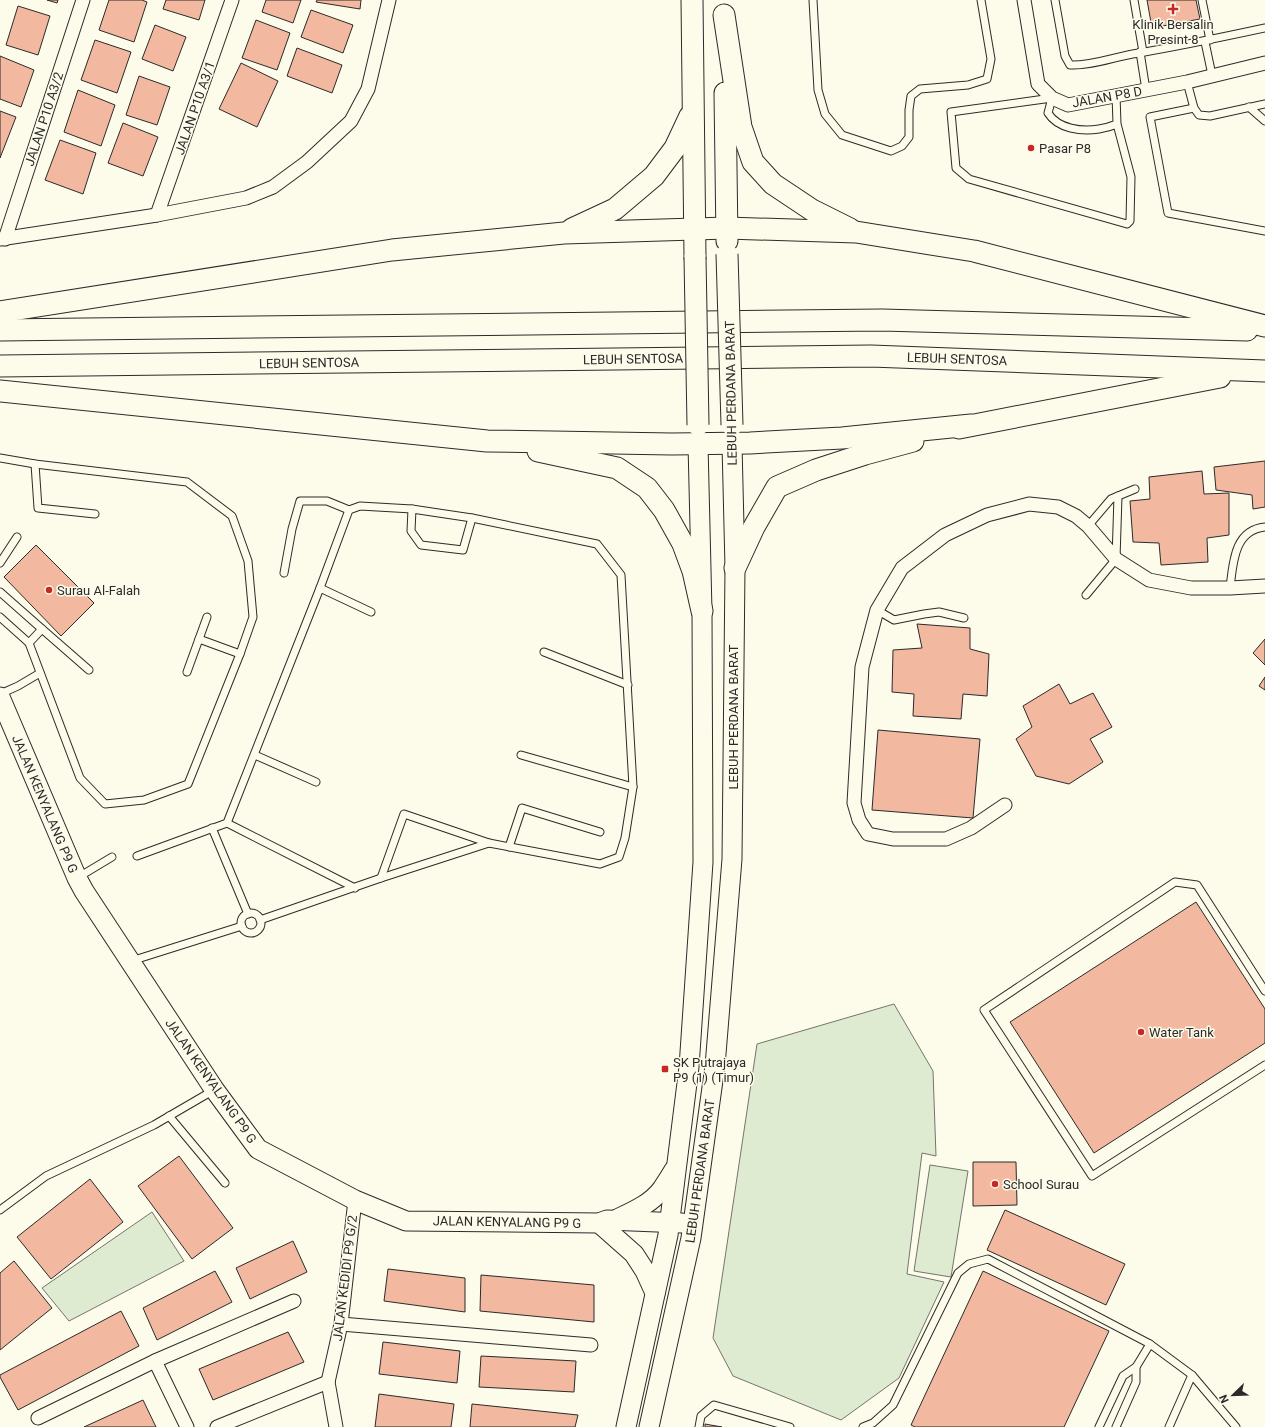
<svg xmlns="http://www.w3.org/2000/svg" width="1265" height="1427" viewBox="0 0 1265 1427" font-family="Roboto,sans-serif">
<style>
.green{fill:#deebd1;stroke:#74746e}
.building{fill:#f2b8a0;stroke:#2b2b2b}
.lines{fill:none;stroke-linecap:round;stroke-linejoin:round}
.lane-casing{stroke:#2b2b2b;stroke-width:9}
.street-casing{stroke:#2b2b2b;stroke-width:15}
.secondary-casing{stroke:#2b2b2b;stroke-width:21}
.primary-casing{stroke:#2b2b2b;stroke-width:23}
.lane{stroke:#fdfbea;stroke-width:7}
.street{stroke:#fdfbea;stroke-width:13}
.secondary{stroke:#fdfbea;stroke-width:19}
.primary{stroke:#fdfbea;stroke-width:21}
.primary-bridge-casing{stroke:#2b2b2b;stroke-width:23;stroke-linecap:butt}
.primary-bridge{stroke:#fdfbea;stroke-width:21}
.poi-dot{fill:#c62828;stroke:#fdfbea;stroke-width:1.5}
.labels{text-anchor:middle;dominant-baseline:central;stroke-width:3;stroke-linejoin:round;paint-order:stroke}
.poi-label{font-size:13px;fill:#2b2b2b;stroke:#fdfbea;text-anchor:start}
.street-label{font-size:13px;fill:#2b2b2b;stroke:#fdfbea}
</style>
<rect width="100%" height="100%" fill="#fdfbea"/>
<g class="green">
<path d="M894 1004 933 1071 936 1156 922 1153 907 1274 944 1282 899 1378 841 1420 733 1376 713 1338 757 1044Z"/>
<path d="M930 1165 968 1171 951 1277 914 1271Z"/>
<path d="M152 1212 184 1261 69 1321 42 1288Z"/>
</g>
<g class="building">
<path d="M47 0H58L57 3Z"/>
<path d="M109 0H142L147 2 134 42 99 30Z"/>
<path d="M166 0H205L199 20 163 9Z"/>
<path d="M266 0H301L293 23 262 12Z"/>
<path d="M317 0H361L360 9 316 2Z"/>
<path d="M1147 0H1196L1200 19 1152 28Z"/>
<path d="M18 6 50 16 38 55 6 45Z"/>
<path d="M311 10 353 25 343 53 301 37Z"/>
<path d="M256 20 290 33 277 70 242 58Z"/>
<path d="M155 25 186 37 173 71 142 59Z"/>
<path d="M95 40 131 52 117 93 81 80Z"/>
<path d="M297 48 342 65 332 93 287 76Z"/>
<path d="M0 56 34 70 21 107 0 99Z"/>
<path d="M241 63 278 81 257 127 219 109Z"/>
<path d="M139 76 170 87 157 125 126 115Z"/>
<path d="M78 90 115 105 101 146 64 132Z"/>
<path d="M0 111 16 117 0 158Z"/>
<path d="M123 123 158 137 143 176 108 163Z"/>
<path d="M60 140 96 153 83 194 45 180Z"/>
<path d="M1265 461V507L1253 509 1252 495 1216 490 1214 467Z"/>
<path d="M1202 471 1204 494 1229 493V535L1207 538 1208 562 1161 565 1159 543 1133 542 1130 501 1150 499 1149 477Z"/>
<path d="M36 545 94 603 61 636 4 577Z"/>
<path d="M917 624 970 628V649L989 654 987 696 963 694 961 719 913 716 914 694 892 692 893 650 922 648Z"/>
<path d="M1265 639V665L1253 653Z"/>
<path d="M1265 677V690L1259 686Z"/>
<path d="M1059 684 1070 704 1093 693 1112 727 1090 739 1103 762 1069 784 1036 776 1016 739 1032 727 1023 706Z"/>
<path d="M878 730 980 739 973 818 872 810Z"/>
<path d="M1196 902 1265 1009V1043L1094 1153 1010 1022Z"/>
<path d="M179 1156 233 1228 192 1259 138 1186Z"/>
<path d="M973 1162H1016L1017 1205 973 1206Z"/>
<path d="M90 1179 123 1222 51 1279 17 1237Z"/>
<path d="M1005 1210 1125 1264 1106 1305 987 1250Z"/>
<path d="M293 1241 307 1272 250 1299 236 1268Z"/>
<path d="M14 1261 52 1308 0 1350V1273Z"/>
<path d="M388 1269 465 1278V1312L384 1301Z"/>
<path d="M215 1271 232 1302 157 1340 143 1308Z"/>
<path d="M983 1271 1109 1331 1064 1427H915L911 1425Z"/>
<path d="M481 1275 594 1285V1322L480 1311Z"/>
<path d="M121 1311 139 1346 18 1410 0 1377V1375Z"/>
<path d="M288 1332 304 1362 213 1400 199 1369Z"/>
<path d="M383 1342 460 1351 457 1383 379 1374Z"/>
<path d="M481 1356 576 1361 574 1392 479 1387Z"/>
<path d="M379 1394 454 1404 451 1427H375Z"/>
<path d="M143 1400 156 1427H84Z"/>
<path d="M472 1404 578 1415 575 1427H470Z"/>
<path d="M705 1424 722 1427H705Z"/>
</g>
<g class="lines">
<g class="lane-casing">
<g id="lane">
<path d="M813 0 818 90 825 114 842 135 891 151 902 146 909 137V110L911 96 920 89 968 85 987 79 991 59 981 0"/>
<path d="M1055 0 1065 56 1070 65C1093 66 1116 56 1139 53 1181 46 1223 37 1265 28"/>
<path d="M1134 0 1143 52"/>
<path d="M1202 0 1210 40"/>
<path d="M1205 42 1212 75"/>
<path d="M1140 52 1146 90"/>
<path d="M1187 82 1194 108 1199 115 1210 116 1265 104"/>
<path d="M1116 95 1117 124 1131 177 1130 221 1127 224 969 179 956 168 951 112 1052 98 1048 113C1058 129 1082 132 1099 129 1105 128 1112 126 1117 124"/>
<path d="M1249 107 1265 121"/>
<path d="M1194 108 1150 117 1168 213 1265 231"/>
<path d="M0 458 35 464 187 482 232 516 248 561 253 617 240 654 188 784 144 800 105 804 80 778 29 643 0 617"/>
<path d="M35 464 38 508 95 514"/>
<path d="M412 509 411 531 421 545 463 550 472 518"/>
<path d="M1088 526 1111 499 1135 489"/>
<path d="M0 563 17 537"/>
<path d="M284 573 292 529 300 501H327L349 510"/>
<path d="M320 588 371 612"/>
<path d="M1230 588C1233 563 1234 530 1265 527"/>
<path d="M0 592 42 629"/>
<path d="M1086 595 1116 559 1118 496"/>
<path d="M877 610 894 620 924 614 939 612 964 618"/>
<path d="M199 639 240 654"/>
<path d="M29 643 42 629 89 670"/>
<path d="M544 652 628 685"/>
<path d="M187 672 207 617"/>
<path d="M0 694 18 686 40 673"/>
<path d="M255 755 316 782"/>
<path d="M521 755 633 787"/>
<path d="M227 823 355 888"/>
<path d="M212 828 248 914"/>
<path d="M509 847 522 808 600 832"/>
<path d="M137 856 227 823 320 588 349 510 360 506 412 509 472 518 597 544 621 575 633 787 625 838 619 857 600 864 489 843 381 878 260 920"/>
<path d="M77 878 112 857"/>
<path d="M381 878 404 814 489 843"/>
<circle cx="251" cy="923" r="10"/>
<path d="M131 961 242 926"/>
<path d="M1265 991 1197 885 1175 882 984 1010 1092 1176 1265 1065"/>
<path d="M169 1116 225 1183"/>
<path d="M0 1210 46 1176 154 1125 214 1090"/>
<path d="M699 1427 701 1416 714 1405 790 1427"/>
<path d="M863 1427 873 1423 893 1405 958 1273 969 1264 988 1259 1150 1344 1192 1375 1236 1427"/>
<path d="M1099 1427 1123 1376 1136 1367 1150 1344"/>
<path d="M1116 1427 1136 1382V1367"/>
<path d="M1169 1427 1192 1375"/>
</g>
</g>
<g class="street-casing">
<g id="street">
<path d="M1024 0 1038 84 1052 98 1068 105 1187 82 1265 63"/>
<path d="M157 215 232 0"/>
<path d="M0 239 157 215 246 198 273 187 307 162 351 121 368 89 389 0"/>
<path d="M5 239 83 0"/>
<path d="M1005 805 971 828 946 839H893L868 834 859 820 854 803 862 667 877 610 902 568 945 535 987 515 1029 504 1058 507 1076 516 1088 526 1116 559 1149 580 1191 588H1230L1265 586"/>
<path d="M341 1324 591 1345"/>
<path d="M155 1361 187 1427"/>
<path d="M38 1418 155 1361 294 1301"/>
<path d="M217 1427 328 1382"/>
<path d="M336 1427 328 1382 341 1324 355 1200"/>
</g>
</g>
<g class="secondary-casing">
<g id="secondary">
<path d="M0 697 77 878 84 891 214 1089 258 1149 355 1200 406 1221 599 1223 607 1220 682 1223"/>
<path d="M617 1219C632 1212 651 1204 662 1189 666 1183 670 1177 674 1170"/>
<path d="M599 1223 634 1254 645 1271 655 1293"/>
<path d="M626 1427 668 1235 689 1067 703 862 702 611 698 444"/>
<path d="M649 1427 691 1238 715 1066 732 859 735 568 732 444"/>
</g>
</g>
<g class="primary-casing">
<g id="primary">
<path d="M692 0 695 257"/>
<path d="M724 15 741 127 753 162 773 184 812 210 850 229"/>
<path d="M725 93 727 241"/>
<path d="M572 229 615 209 654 176 675 148 690 116"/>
<path d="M0 312 392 250 564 233 727 228 856 232 974 251 1265 326"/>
<path d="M0 330 882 320 1247 330"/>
<path d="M0 366 871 356 1265 371"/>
<path d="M0 391 487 441 672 444 750 443 842 438 971 425"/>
<path d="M959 428 1220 377"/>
<path d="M538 451 617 468 647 488 664 510 683 544 693 571 702 611"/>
<path d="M735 568 754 527 777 487 816 470 865 454 913 441"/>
</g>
</g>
<use href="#lane" class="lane"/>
<use href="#street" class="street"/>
<use href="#secondary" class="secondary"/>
<use href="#primary" class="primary"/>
<g class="primary-bridge-casing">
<g id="primary-bridge">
<path d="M727 254 732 425"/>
<path d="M695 257 698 425"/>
</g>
</g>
<use href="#primary-bridge" class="primary-bridge"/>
</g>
<g class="poi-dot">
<path d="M1171 3h4v4h4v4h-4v4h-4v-4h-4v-4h4z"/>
<circle cx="1031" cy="148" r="4"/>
<circle cx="49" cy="590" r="4"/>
<circle cx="1141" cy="1032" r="4"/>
<rect x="661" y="1065" width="8" height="8" rx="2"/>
<circle cx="995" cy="1184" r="4"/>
</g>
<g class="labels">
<g class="poi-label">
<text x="1173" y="24" text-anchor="middle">Klinik Bersalin<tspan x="1173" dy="15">Presint 8</tspan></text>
<text x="1039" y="148">Pasar P8</text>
<text x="57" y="590">Surau Al-Falah</text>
<text x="1149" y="1032">Water Tank</text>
<text x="673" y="1062">SK Putrajaya<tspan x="673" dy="15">P9 (1) (Timur)</tspan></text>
<text x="1003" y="1184">School Surau</text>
</g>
<g class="street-label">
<text transform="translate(1107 97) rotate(-10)">JALAN P8 D</text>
<text transform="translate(195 108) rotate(-71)">JALAN P10 A3/1</text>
<text transform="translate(44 119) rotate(-72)">JALAN P10 A3/2</text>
<text transform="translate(633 359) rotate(-1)">LEBUH SENTOSA</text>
<text transform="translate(957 359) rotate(2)">LEBUH SENTOSA</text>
<text transform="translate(309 363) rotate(-1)">LEBUH SENTOSA</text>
<text transform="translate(731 393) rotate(-91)">LEBUH PERDANA BARAT</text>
<text transform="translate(733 717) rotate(-90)">LEBUH PERDANA BARAT</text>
<text transform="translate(45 804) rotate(67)">JALAN KENYALANG P9 G</text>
<text transform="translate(211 1081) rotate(55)">JALAN KENYALANG P9 G</text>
<text transform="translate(700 1171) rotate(-82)">LEBUH PERDANA BARAT</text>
<text transform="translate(507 1222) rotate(1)">JALAN KENYALANG P9 G</text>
<text transform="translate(345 1278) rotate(-83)">JALAN KEDIDI P9 G/2</text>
</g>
</g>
<g transform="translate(1233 1395) rotate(247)" stroke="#fdfbea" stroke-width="3" paint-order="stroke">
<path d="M0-3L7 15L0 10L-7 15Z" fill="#2b2b2b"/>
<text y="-6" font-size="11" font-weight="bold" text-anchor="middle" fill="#2b2b2b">N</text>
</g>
</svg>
